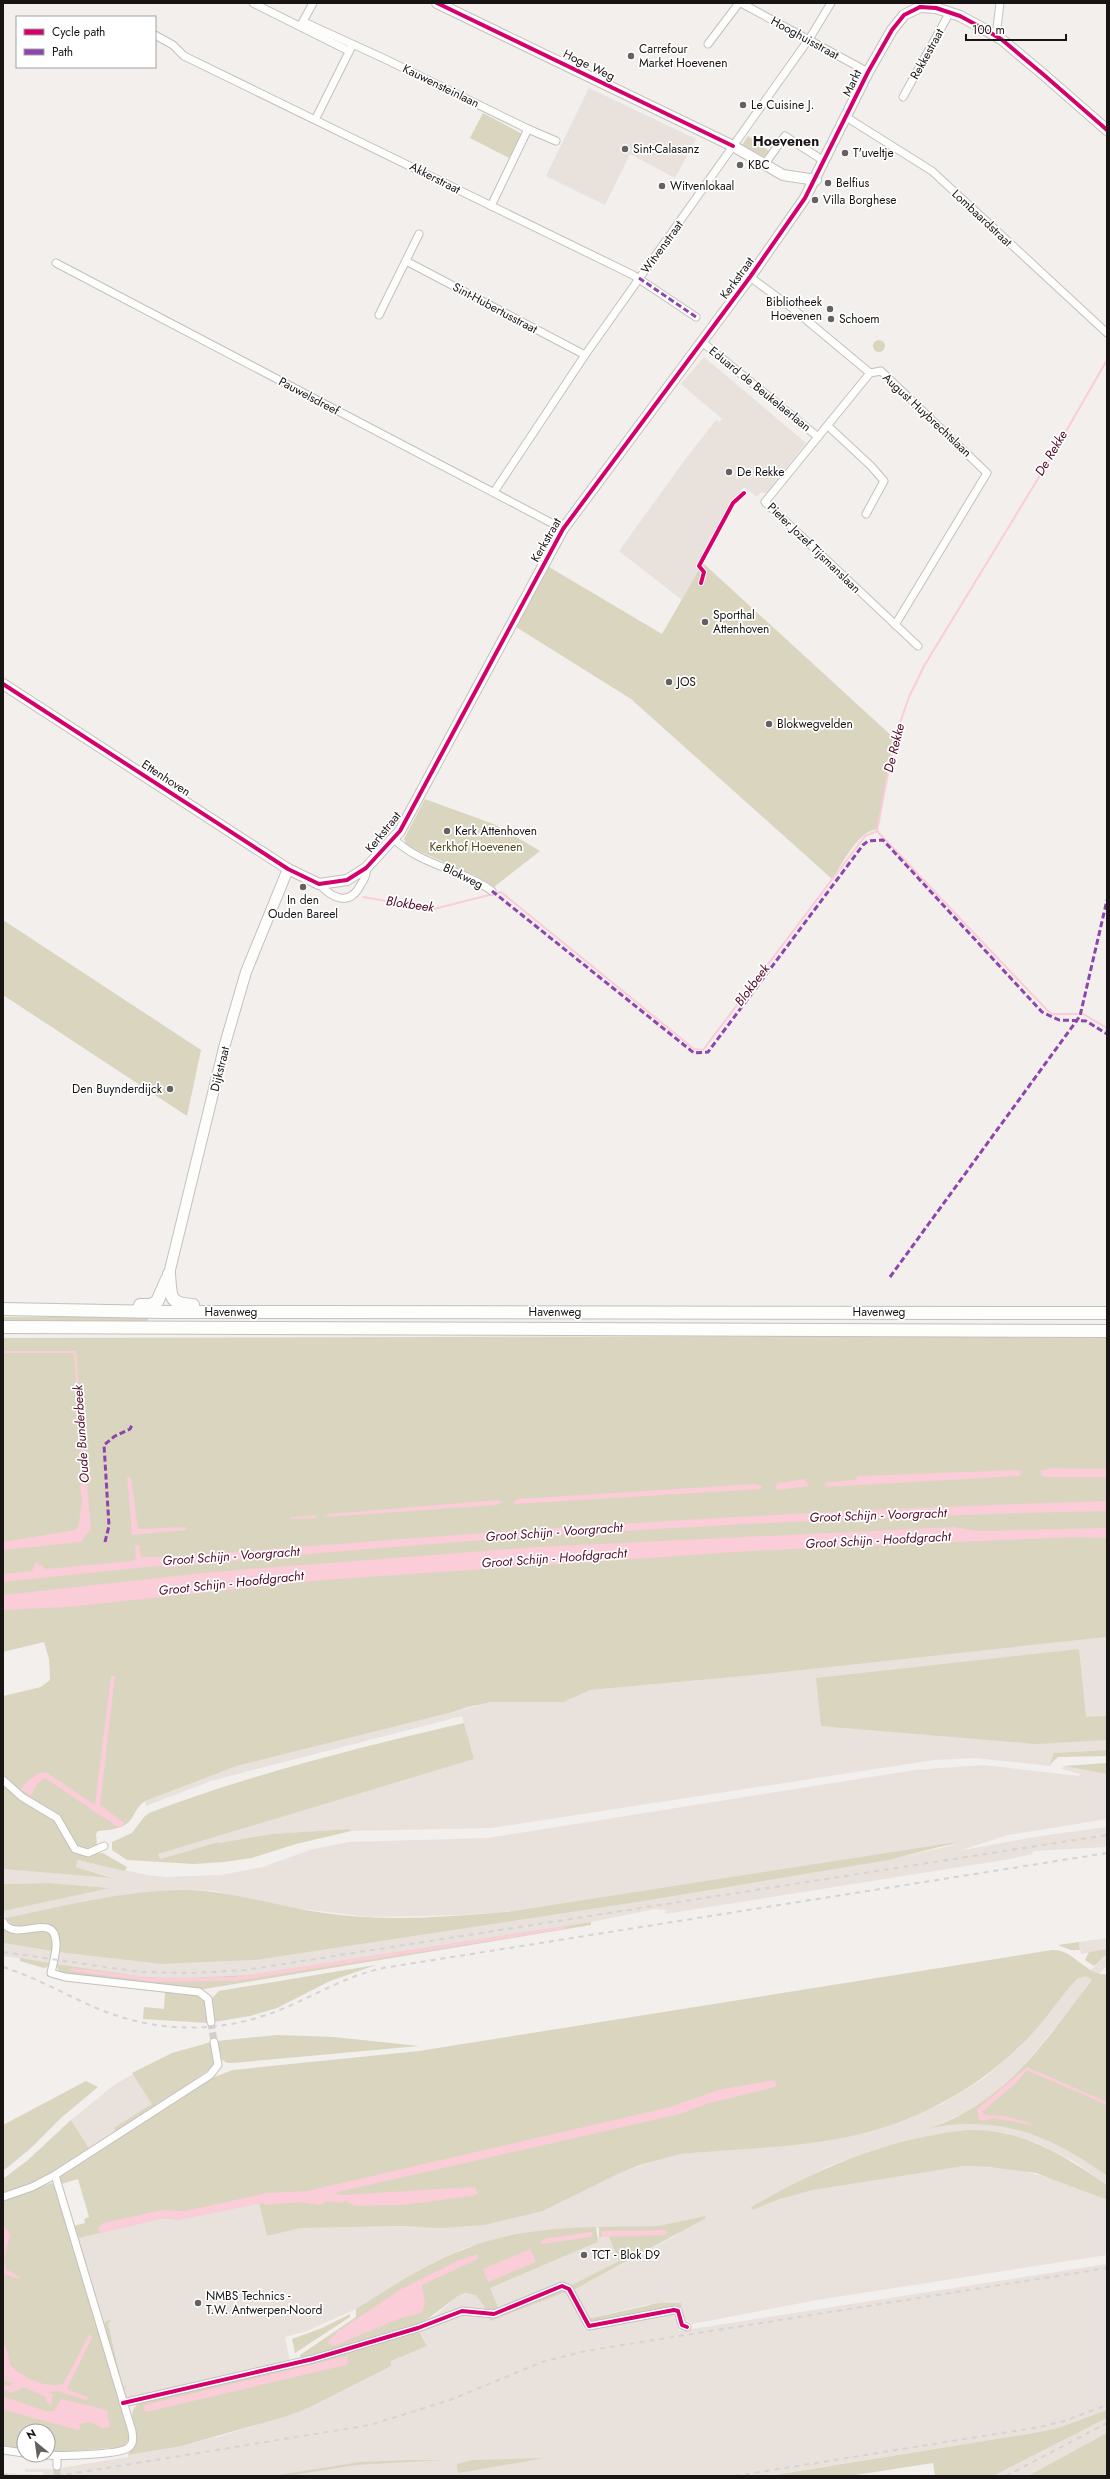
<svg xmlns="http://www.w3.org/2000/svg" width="1110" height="2479" viewBox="0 0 1110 2479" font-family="Jost,sans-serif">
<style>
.built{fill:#e9e1dc}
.green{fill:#dad5bf}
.water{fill:#facdd8}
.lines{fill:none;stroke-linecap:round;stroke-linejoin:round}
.stream{stroke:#facdd8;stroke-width:2}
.street-tunnel{stroke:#d1cecc;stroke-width:7;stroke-dasharray:7 3.5;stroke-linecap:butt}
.street-casing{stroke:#c3c1bf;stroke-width:9}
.secondary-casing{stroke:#c3c1bf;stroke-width:12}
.highway-casing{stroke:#c3c1bf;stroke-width:14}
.street{stroke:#fdfdfc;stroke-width:7}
.secondary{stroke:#fdfdfc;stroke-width:10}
.highway{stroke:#fdfdfc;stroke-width:12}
.rail{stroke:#d5d4d3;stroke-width:2;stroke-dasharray:5 5;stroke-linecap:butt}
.quiet{stroke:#8e44ad;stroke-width:3;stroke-dasharray:6 3;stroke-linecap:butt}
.cycleway-casing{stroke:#fff;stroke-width:6}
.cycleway{stroke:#d6006c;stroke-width:4}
.poi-dot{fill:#646160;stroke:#fff;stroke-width:1.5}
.labels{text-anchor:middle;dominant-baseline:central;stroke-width:3.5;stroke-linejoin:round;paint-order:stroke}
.street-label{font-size:12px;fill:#181514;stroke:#fff}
.poi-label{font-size:12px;fill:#181514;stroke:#fff;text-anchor:start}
.park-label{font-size:12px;fill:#4c4519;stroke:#fff}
.water-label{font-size:13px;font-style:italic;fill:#500826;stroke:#fff}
.quarter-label{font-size:14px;font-weight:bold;fill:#181514;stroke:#fff}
</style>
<rect width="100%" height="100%" fill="#f2efec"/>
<g class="built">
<path d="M589 88 696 139 675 178 630 154 605 205 546 176Z"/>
<path d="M704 357 806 443 766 493 761 492 757 497 744 487 731 504 698 565 699 571 682 600 619 551 687 457 716 420 719 422 722 419 681 384Z"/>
<path d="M1107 1637V1750L1055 1753 1051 1766 975 1758 934 1760 491 1828 351 1831 350 1829 271 1834 219 1843 218 1842 159 1859 158 1853 474 1759 462 1716 211 1781 146 1806 145 1801 237 1766 492 1702H564L590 1690 766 1674Z"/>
<path d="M982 1765 1079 1776 1080 1774 1062 1769 1064 1766 1107 1774V1819L1008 1835 958 1851 1040 1836 1107 1827V1847L1033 1851 1032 1854 1010 1859 665 1914 666 1910 655 1909 591 1922 249 1975 181 1978 146 1977 56 1964 58 1952 161 1964 256 1960 644 1901 889 1860 958 1844 504 1912 464 1915 369 1917 286 1907 214 1891 188 1890 149 1892 108 1898 5 1918 4 1911 109 1888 48 1883 3 1884V1869L113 1877 76 1867 78 1860 147 1875 166 1877 221 1875 263 1867 310 1850 348 1842 488 1838 915 1770Z"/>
<path d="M1107 1938V1949L1081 1954 1079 1942Z"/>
<path d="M3 1943 52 1951 50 1963 3 1956Z"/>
<path d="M1107 1954V1965L1021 2069 994 2094 975 2108 933 2127 974 2123 1002 2125 1040 2136 1081 2157 1107 2176V2185L1075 2162 1037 2143 1005 2133 967 2130 926 2136 876 2149 826 2167 753 2210 777 2200 813 2190 942 2169 964 2166 1013 2169 1051 2178 1107 2200V2255L817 2300 692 2324 684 2318 680 2303 644 2305 587 2319 574 2292 569 2294 585 2330 673 2313 679 2331 1107 2264V2410L1058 2428 1034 2433 765 2476H60V2468L128 2457V2455L182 2446 225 2435 308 2408 390 2366 391 2361 427 2346 417 2325 436 2315 458 2296 489 2288 598 2242 597 2237H609L620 2261 570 2286 579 2287 673 2237 705 2216 658 2226 541 2230 465 2248 421 2270 356 2309 307 2331 285 2337 290 2362 119 2402 72 2239 164 2218 178 2220 259 2203 267 2236 301 2228 485 2225 543 2211 620 2173 657 2160 680 2154 843 2138 874 2130 942 2104 983 2079 1019 2048 1077 1979 1086 1975Z"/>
<path d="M151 2064 172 2097 90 2150 71 2120 114 2085Z"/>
<path d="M1107 2418V2436L1035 2476H993Z"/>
<path d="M25 2469H54V2476H3V2473L43 2475V2472H25Z"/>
</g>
<g class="green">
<path d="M483 113 522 134 509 158 470 138Z"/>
<path d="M748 136 769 151 765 157 742 145Z"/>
<circle cx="879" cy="346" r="6"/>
<path d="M703 563 895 739 877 829C857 832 843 863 832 879L631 699 516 627 549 567 662 634Z"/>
<path d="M425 799 496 825 540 851 494 887 474 875 407 846 404 839Z"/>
<path d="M3 920 201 1050 187 1116 3 995Z"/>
<path d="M3 1317H149L147 1322H3Z"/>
<path d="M829 1336 1107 1338V1637L766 1674 590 1690 564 1702H492L468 1707 449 1713 237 1766 145 1801C138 1806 136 1811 132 1818 125 1829 110 1830 98 1831L96 1834 97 1846 88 1850 77 1849V1854L103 1853 127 1867 125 1871 78 1860 76 1867 113 1878 3 1869V1781L6 1778 3 1774V1696L41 1687 50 1680 49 1659 44 1642 3 1652V1338Z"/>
<path d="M1079 1649 1086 1717 1107 1716V1740L1036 1744 821 1726 816 1678Z"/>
<path d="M464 1723 474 1759 158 1854 160 1859 218 1842 219 1843 271 1834 350 1829 351 1831 296 1844 252 1858 224 1862 194 1864 127 1860 112 1850V1842L132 1833 144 1817 149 1813C252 1774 357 1748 464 1723Z"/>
<path d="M1107 1750V1756L1058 1757 1050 1764 1054 1753Z"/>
<path d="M1107 1763V1774L1064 1766Z"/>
<path d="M958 1842 889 1860 644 1901 256 1960 161 1964 58 1952 59 1937 49 1925 39 1924 16 1928 5 1918C66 1906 128 1889 190 1890 236 1892 279 1907 324 1913 384 1922 447 1917 506 1912Z"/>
<path d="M48 1883 110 1888 4 1911 3 1884Z"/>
<path d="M591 1922V1925L204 1989 66 1974 59 1972 56 1964 146 1977 181 1978 249 1975Z"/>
<path d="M3 1927C22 1941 39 1922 52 1936V1951L3 1943Z"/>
<path d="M1079 1942 1080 1950H1071L1058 1945Z"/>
<path d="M1107 1949V1954L1094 1966 1085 1960 1089 1952Z"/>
<path d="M1052 1950C1073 1948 1087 1977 1107 1974V2176C1050 2135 1001 2115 930 2128 1007 2102 1045 2041 1092 1980L1086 1976 1077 1979C1057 2001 1040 2028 1018 2048 970 2094 908 2125 843 2138 790 2148 734 2149 680 2154L640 2165 620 2173 543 2211 485 2225 440 2228 405 2226 301 2228 267 2236 259 2203 178 2220 164 2218 78 2238 74 2226 85 2223 84 2219 89 2217 78 2179 61 2184 60 2177 62 2174 212 2078 233 2070 419 2051Z"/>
<path d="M20 1958 50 1963V1966L44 1968 20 1961Z"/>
<path d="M376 1965 330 1981 277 2008 250 2016 214 2022 211 1999 219 1991Z"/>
<path d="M165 1992 197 1995 204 1999 208 2023 143 2019 144 2007 164 2009Z"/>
<path d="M277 2035 334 2037 419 2046 233 2063H227L221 2059 217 2041Z"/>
<path d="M211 2042 215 2064 212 2068 117 2133 114 2128 152 2104 132 2073 172 2053Z"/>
<path d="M86 2081 98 2087 62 2117 31 2148 3 2171V2125Z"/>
<path d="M71 2120 90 2150 35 2182 3 2194V2179L28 2160Z"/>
<path d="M967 2130C1021 2128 1064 2155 1107 2185V2200L1036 2173 989 2167 964 2166 813 2190 777 2200 753 2210 751 2207C822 2167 885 2139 967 2130Z"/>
<path d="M52 2183 57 2189 129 2433V2440L123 2447 48 2453V2431H24V2450L3 2448V2200Z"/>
<path d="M705 2216 706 2218 579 2287 573 2290 570 2286 619 2261 609 2237H599V2227L658 2226Z"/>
<path d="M596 2227 598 2242 490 2288 499 2310H487L476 2295 466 2293 458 2296 421 2324 301 2359 300 2355 356 2317V2309C391 2287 426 2264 465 2249 506 2232 552 2228 596 2227Z"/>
<path d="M562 2290 568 2291 490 2321 489 2319Z"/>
<path d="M659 2303H681L682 2307 595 2323 587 2319Z"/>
<path d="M350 2314V2317L295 2353 292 2339 322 2328Z"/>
<path d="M111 2319 108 2324 123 2389 127 2385 124 2391 104 2328 105 2322Z"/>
<path d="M419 2331 427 2346 391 2361V2366L308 2408 287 2416 182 2446 128 2455C129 2451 135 2449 136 2443 139 2427 122 2411 143 2401Z"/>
<path d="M1107 2410V2418L993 2476H935L933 2463 849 2476H768L1034 2433 1058 2428Z"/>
<path d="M1107 2433V2476H1028Z"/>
<path d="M545 2458 459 2473 457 2470V2464L473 2460Z"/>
<path d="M408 2460H443L356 2465 287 2476H272L360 2462Z"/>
</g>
<g class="water">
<path d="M1051 1468 1107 1469V1477H1044L1041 1474V1471Z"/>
<path d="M1018 1470 1021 1471 1020 1476 826 1487 824 1484 827 1482 856 1480 857 1476Z"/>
<path d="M127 1476 131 1478 138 1529 186 1527 187 1530 132 1535Z"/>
<path d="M805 1479 809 1486 778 1490 775 1487 778 1483Z"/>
<path d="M87 1483 91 1529 81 1542 3 1550V1542L75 1530 78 1528 82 1502 80 1485Z"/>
<path d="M755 1484 762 1486 761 1489 515 1504 513 1502 518 1499Z"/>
<path d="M497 1500 503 1502 497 1505 325 1517 329 1514Z"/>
<path d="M1107 1501V1511C795 1518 482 1536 171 1567L156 1566 3 1582V1574L32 1571 36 1562 46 1569 131 1561 136 1559 135 1545H139L141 1557H174C485 1531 795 1510 1107 1501Z"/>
<path d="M316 1515 317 1518 289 1519 291 1517Z"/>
<path d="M954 1527 977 1531 1107 1528V1538L1073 1537 751 1551 324 1580 67 1607 3 1610V1595L213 1572 537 1547Z"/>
<path d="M111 1676H115L100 1805 124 1823 119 1828 45 1778 37 1784 31 1796 20 1789 36 1774 46 1772 95 1805Z"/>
<path d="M567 1926 566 1929 235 1981 155 1982 70 1971 72 1968 156 1978 235 1977Z"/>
<path d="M1027 2067 1107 2102V2105L1027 2070 1016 2083 982 2112 986 2115 1005 2116 1030 2123 1032 2125 993 2118 983 2121 979 2119 977 2109Z"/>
<path d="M774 2080 777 2085 775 2087 706 2104 680 2114 334 2193 341 2195 475 2187 478 2194 472 2196 402 2205 355 2206 345 2200 343 2203 327 2201 320 2205 300 2202 267 2205 262 2203 178 2220 164 2218 100 2233 98 2228 103 2223 162 2210 185 2211 267 2193 307 2191 670 2107 718 2090Z"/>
<path d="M3 2224 10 2234 4 2260 6 2269 21 2278 18 2279 3 2274Z"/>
<path d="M667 2230V2234L663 2235 602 2237 601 2231Z"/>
<path d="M591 2232 593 2234 591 2237 542 2244 540 2242 543 2239Z"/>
<path d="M530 2249 536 2262 488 2282 483 2269Z"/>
<path d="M478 2254V2259L422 2285 425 2304 422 2313 401 2318 336 2345 331 2346 328 2343V2341L337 2332 401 2289 457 2261Z"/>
<path d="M90 2333 92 2338 67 2389 90 2398 86 2400 57 2391 48 2392 53 2394 51 2405 46 2402V2397L24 2387 11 2393 3 2389 4 2385 9 2386 14 2383 3 2380V2342L8 2352 10 2365C23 2377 46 2390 64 2383Z"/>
<path d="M347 2356 348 2362 346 2365 146 2412 143 2409 145 2405Z"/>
<path d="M3 2396 45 2411H54L61 2399 107 2410 110 2427 102 2428 91 2422 79 2424 81 2429 78 2430 3 2410Z"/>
</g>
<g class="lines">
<g class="stream">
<path d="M877 831 895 737 909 697 924 666 1050 459 1107 360"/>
<path d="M363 897 434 909 501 892 694 1049 703 1050 865 836 877 831 1047 1010 1053 1014H1077"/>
<path d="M1083 1014 1107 1028"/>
<path d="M3 1352H75L85 1487"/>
</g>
<g class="street-tunnel">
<path d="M211 2022 214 2042"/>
<path d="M57 2476V2466"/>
</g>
<g class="street-casing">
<g id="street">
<path d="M253 3 349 51"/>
<path d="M741 3 868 72"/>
<path d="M304 22 385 59 528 129 491 206"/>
<path d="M301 25 313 3"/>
<path d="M155 35 173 45 184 56 633 275 696 317"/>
<path d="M996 36 1000 3"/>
<path d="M708 44 739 3"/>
<path d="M903 97 950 12"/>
<path d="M846 117 932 171 1107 333"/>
<path d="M316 118 351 48"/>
<path d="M528 129 556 141"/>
<path d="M764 165 785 136 824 161"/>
<path d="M406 261 585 355"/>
<path d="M56 263 563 529"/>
<path d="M750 277 792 308 870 373"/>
<path d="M379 315 419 234"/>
<path d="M702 342 818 437"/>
<path d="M870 373 765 502 918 646"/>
<path d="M870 373 881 371 987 473 895 625"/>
<path d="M828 426 871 466 884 481 866 514"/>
<path d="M494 492 585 355 811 36 831 3"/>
<path d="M393 838C419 865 462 869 492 891"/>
<path d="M319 884C333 899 349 906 360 886 364 879 367 876 366 868"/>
<path d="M3 1780 22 1797 57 1818 75 1849 88 1853 104 1846"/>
<path d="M3 1922C16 1944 54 1910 56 1942 57 1951 53 1963 51 1973L65 1977 199 1992 208 1999 211 2022"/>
<path d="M3 2197 32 2187 55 2175 210 2075 218 2065 214 2042"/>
<path d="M123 2403 313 2359 418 2328 462 2311 494 2314 562 2286 569 2289 589 2326 674 2310 678 2311 682 2325 687 2327"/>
<path d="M3 2450 24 2453"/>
<path d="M44 2455C57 2456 119 2455 128 2448 134 2444 133 2438 132 2431L55 2175"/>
<path d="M57 2456V2466"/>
</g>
</g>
<g class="secondary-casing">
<g id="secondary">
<path d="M437 3 733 146 783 175 816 180"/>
<path d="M3 684 288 869 319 884 347 880 366 868 400 831 563 529 750 277 805 198 868 72 892 30 904 15 920 7 936 8 960 16 984 29 1001 39 1044 75 1107 130"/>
<path d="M169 1274 225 1044 246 972 288 869"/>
</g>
</g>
<g class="highway-casing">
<g id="highway">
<path d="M169 1274C171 1296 168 1304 193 1305"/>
<path d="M140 1305H150L157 1302 167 1279"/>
<path d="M3 1309 162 1312 1107 1313"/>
<path d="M3 1327 1107 1331"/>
</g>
</g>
<use href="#street" class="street"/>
<use href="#secondary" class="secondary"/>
<use href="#highway" class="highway"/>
<g class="rail">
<path d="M3 1952 140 1972 194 1973 245 1970 1107 1835"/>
<path d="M3 1967C35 1977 64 1994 94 2007 146 2030 206 2034 260 2017 303 2004 337 1978 383 1968L1107 1853"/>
<path d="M3 2474 16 2476"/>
<path d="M57 2476 370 2425 450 2400 542 2362 585 2351 1107 2268"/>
<path d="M735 2476 1039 2427 1064 2421 1107 2405"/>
<path d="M1006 2476 1107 2423"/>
</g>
<g class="quiet">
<path d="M639 278 696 317"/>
<path d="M492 891 694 1053 708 1052 863 845 868 841 883 840 1042 1012 1059 1020 1086 1021 1107 1034"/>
<path d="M890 1277 1080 1016 1107 900"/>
<path d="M105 1542 109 1526 104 1445 115 1436 130 1429 132 1425"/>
</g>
<g class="cycleway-casing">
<g id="cycleway">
<path d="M437 3 733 146"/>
<path d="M701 583 704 572 699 566 733 503 744 493"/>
<path d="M3 684 288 869 319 884 347 880 366 868 400 831 563 529 750 277 805 198 868 72 892 30 904 15 920 7 936 8 960 16 984 29 1001 39 1044 75 1107 130"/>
<path d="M123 2403 313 2359 418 2328 462 2311 494 2314 562 2286 569 2289 589 2326 674 2310 678 2311 682 2325 687 2327"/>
</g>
</g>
<use href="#cycleway" class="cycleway"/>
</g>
<g class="poi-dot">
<circle cx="631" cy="56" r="4"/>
<circle cx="743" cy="105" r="4"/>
<circle cx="625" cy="149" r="4"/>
<circle cx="845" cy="153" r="4"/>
<circle cx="740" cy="165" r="4"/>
<circle cx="828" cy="183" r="4"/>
<circle cx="662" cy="186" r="4"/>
<circle cx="815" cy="200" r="4"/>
<circle cx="830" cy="309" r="4"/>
<circle cx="831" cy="319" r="4"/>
<circle cx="729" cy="472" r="4"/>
<circle cx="705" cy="622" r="4"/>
<circle cx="669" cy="682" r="4"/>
<circle cx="769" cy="724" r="4"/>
<circle cx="447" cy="831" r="4"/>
<circle cx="303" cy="887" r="4"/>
<circle cx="170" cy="1089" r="4"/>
<circle cx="584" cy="2255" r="4"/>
<circle cx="198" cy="2303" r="4"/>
</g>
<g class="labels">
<g class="street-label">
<text transform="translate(805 38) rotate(29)">Hooghuisstraat</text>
<text transform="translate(927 54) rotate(-61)">Rekkestraat</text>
<text transform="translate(589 65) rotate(26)">Hoge Weg</text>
<text transform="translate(852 83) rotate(-64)">Markt</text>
<text transform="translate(441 86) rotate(26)">Kauwensteinlaan</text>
<text transform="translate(435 178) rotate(27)">Akkerstraat</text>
<text transform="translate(982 218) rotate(43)">Lombaardstraat</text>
<text transform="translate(662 247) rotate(-54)">Witvenstraat</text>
<text transform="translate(737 278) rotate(-54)">Kerkstraat</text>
<text transform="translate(495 308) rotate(28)">Sint-Hubertusstraat</text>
<text transform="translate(760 389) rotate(39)">Eduard de Beukelaerlaan</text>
<text transform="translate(309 396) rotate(28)">Pauwelsdreef</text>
<text transform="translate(927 415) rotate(43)">August Huybrechtslaan</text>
<text transform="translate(546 540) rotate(-60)">Kerkstraat</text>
<text transform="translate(814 548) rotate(44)">Pieter Jozef Tijsmanslaan</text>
<text transform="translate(166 778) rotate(33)">Ettenhoven</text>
<text transform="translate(383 832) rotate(-51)">Kerkstraat</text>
<text transform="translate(463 876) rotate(26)">Blokweg</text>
<text transform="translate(220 1069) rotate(-76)">Dijkstraat</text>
<text x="231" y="1312">Havenweg</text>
<text x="555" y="1312">Havenweg</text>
<text x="879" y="1312">Havenweg</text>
</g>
<g class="poi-label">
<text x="639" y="49">Carrefour<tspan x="639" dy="14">Market Hoevenen</tspan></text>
<text x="751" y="105">Le Cuisine J.</text>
<text x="633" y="149">Sint-Calasanz</text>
<text x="853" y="153">T'uveltje</text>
<text x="748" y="165">KBC</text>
<text x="836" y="183">Belfius</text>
<text x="670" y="186">Witvenlokaal</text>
<text x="823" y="200">Villa Borghese</text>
<text x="822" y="302" text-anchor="end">Bibliotheek<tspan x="822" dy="14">Hoevenen</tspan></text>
<text x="839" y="319">Schoem</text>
<text x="737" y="472">De Rekke</text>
<text x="713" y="615">Sporthal<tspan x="713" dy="14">Attenhoven</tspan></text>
<text x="677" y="682">JOS</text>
<text x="777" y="724">Blokwegvelden</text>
<text x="455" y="831">Kerk Attenhoven</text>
<text x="303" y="900" text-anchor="middle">In den<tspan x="303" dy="14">Ouden Bareel</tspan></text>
<text x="162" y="1089" text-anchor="end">Den Buynderdijck</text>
<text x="592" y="2255">TCT - Blok D9</text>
<text x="206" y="2296">NMBS Technics -<tspan x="206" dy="14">T.W. Antwerpen-Noord</tspan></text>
</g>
<g class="park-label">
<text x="476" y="847">Kerkhof Hoevenen</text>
</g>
<g class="water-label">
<text transform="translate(1051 453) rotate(-59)">De Rekke</text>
<text transform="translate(894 748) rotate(-76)">De Rekke</text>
<text transform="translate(410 904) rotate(8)">Blokbeek</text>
<text transform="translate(752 985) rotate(-53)">Blokbeek</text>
<text transform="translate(81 1434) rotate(-94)">Oude Bunderbeek</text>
<text transform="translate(878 1515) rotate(-2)">Groot Schijn - Voorgracht</text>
<text transform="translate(554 1532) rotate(-4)">Groot Schijn - Voorgracht</text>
<text transform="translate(878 1540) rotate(-3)">Groot Schijn - Hoofdgracht</text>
<text transform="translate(231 1556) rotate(-4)">Groot Schijn - Voorgracht</text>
<text transform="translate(554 1558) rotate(-4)">Groot Schijn - Hoofdgracht</text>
<text transform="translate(231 1583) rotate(-6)">Groot Schijn - Hoofdgracht</text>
</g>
<g class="quarter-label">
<text x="786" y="141">Hoevenen</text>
</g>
</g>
<rect width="1110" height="2479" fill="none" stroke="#181514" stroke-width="8"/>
<rect x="16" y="16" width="140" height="52" fill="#ffffff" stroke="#a3a1a1"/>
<rect x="24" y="29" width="20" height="6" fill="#d6006c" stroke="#a3a1a1"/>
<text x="52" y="36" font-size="12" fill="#181514">Cycle path</text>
<rect x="24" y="49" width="20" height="6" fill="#8e44ad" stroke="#a3a1a1"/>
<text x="52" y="56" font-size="12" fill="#181514">Path</text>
<g transform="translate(36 2443) rotate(331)"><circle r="19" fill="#ffffff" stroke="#a3a1a1"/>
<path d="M0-3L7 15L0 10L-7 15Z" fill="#646160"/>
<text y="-6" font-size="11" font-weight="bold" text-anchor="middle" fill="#181514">N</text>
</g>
<path d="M966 34v6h100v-6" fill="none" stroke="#181514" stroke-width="2"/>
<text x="972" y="34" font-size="12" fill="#181514" stroke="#ffffff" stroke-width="3" paint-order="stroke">100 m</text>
</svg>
